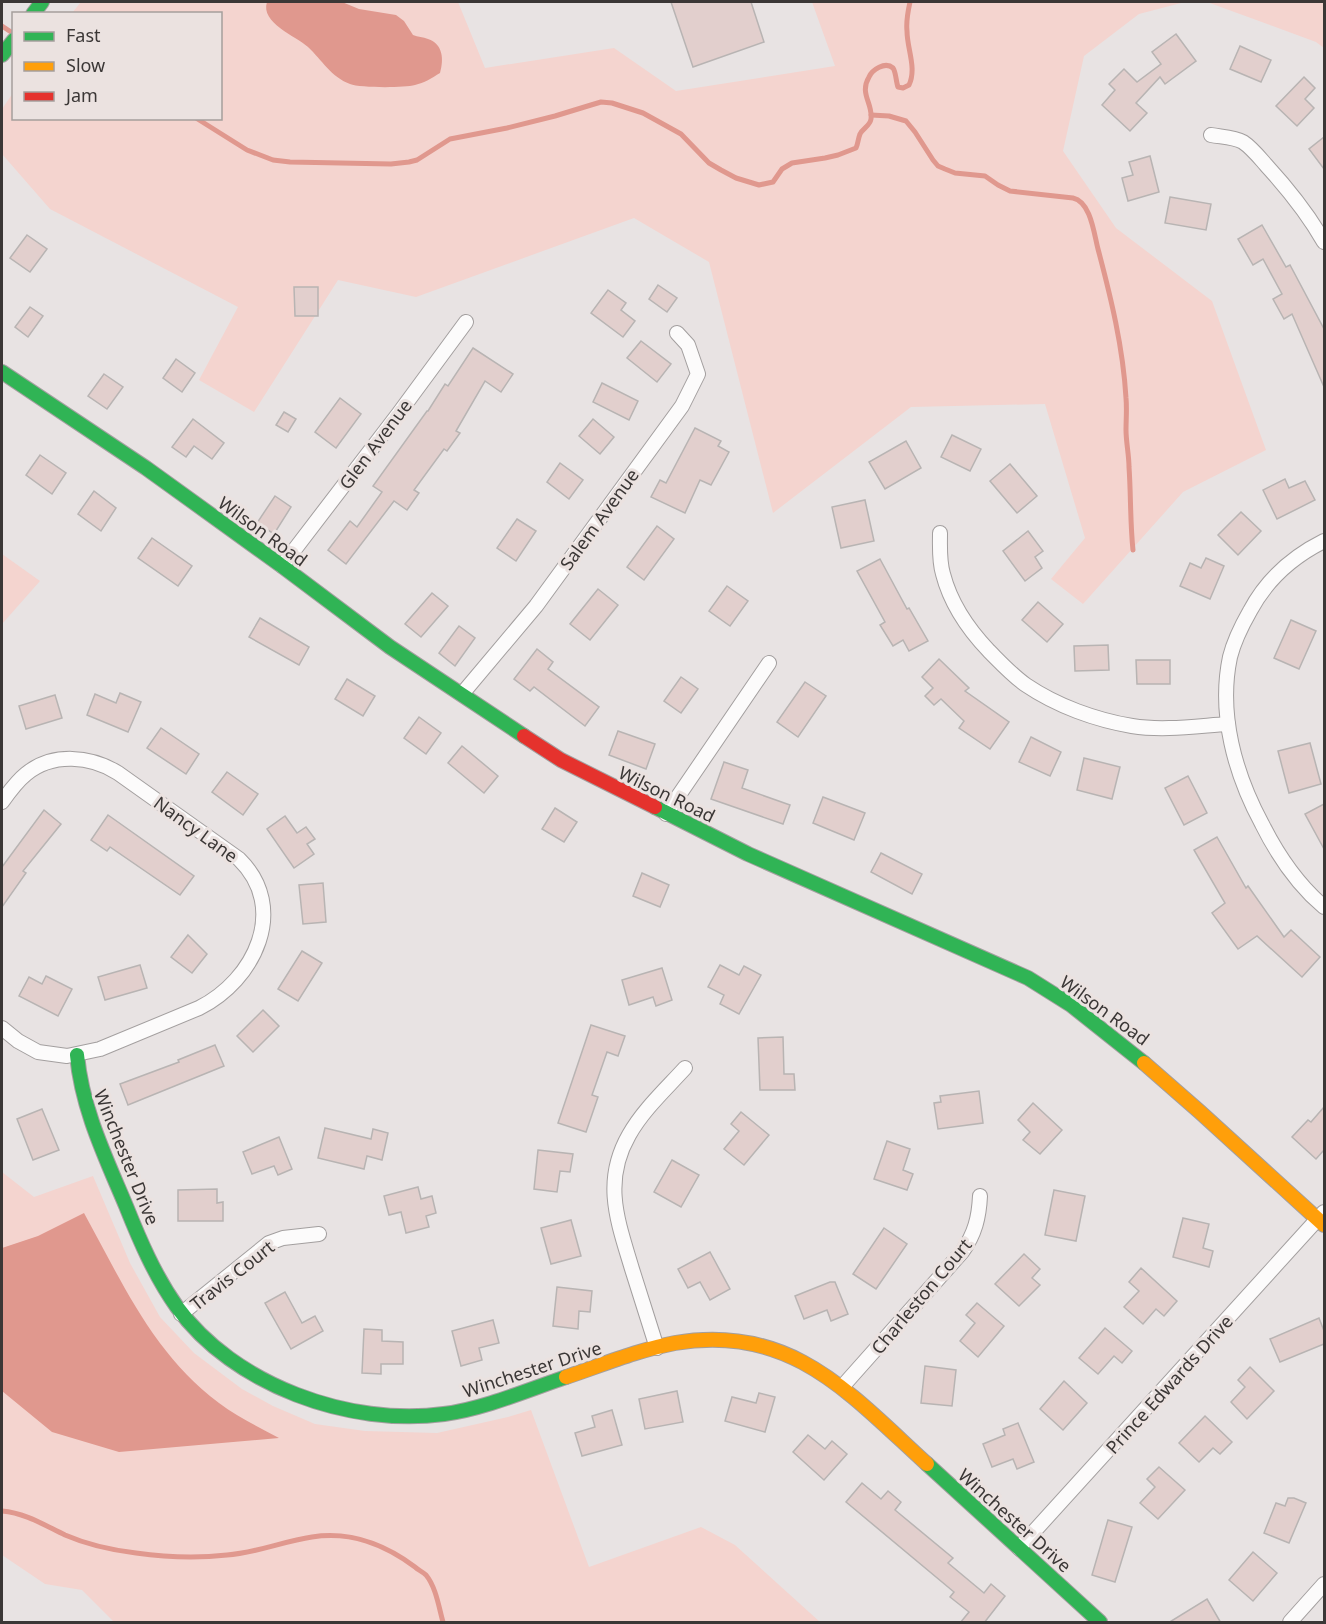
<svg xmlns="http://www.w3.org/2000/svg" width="1326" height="1624" viewBox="0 0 1326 1624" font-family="'Noto Sans',sans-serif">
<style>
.green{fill:#f4d4cf}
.water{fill:#e0988e}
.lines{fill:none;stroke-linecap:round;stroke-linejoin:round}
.stream{stroke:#e0988e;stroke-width:5}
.building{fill:#e2cfcd;stroke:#b8b4b3;stroke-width:1.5}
.street-casing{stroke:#a39f9f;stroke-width:16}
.fast-casing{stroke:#a39f9f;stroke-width:16}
.slow-casing{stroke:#a39f9f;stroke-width:16}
.jam-casing{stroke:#a39f9f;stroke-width:16}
.street{stroke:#fcfbfb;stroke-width:14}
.fast{stroke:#30b455;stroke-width:14}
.slow{stroke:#ff9f0a;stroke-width:14}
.jam{stroke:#e5322d;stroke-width:14}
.labels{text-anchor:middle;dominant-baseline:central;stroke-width:6;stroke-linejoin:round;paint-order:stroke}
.street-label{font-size:18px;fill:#3b3736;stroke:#ebe2e0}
</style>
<rect width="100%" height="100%" fill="#e8e3e3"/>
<g class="green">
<path d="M81 2H458L485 68 614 48 676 91 835 66 812 2H1185L1139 14 1084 56 1063 151 1116 228 1212 301 1266 450 1183 492 1083 604 1051 579 1085 538 1045 404 911 407 773 513 709 262 634 218 416 297 338 280 254 412 199 380 238 307 50 209 2 154V109L13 93 14 118H220V14L72 13Z"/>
<path d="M1207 2H1324V48L1316 42Z"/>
<path d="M2 554 40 581 2 624Z"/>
<path d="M2 1172 34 1197 93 1176 130 1263 160 1317 194 1353 242 1389 273 1406 315 1424 365 1431 437 1433 508 1417 531 1410 589 1567 701 1527 735 1545 820 1622H114L82 1590 45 1584 2 1555Z"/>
</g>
<g class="water">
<path d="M267 2H342L359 9 396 15 404 21 413 35C418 37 423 37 428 39 443 44 444 59 440 73 432 78 424 83 415 85 404 88 360 88 350 84 331 77 322 60 308 47 296 36 260 23 267 2Z"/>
<path d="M84 1213C122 1282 154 1355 219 1403 237 1417 259 1427 279 1438L119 1452 52 1432 2 1391V1248L38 1236Z"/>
</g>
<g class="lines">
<g class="stream">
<path d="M2 26 14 34"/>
<path d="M871 115 889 116 906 121 915 132 933 160 938 166 945 169 955 173 985 176 998 185 1010 191 1073 198C1091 202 1094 234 1098 249 1111 298 1123 347 1126 398 1127 409 1126 419 1126 430 1126 442 1129 455 1129 467 1131 495 1130 522 1133 550"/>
<path d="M196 118 247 150 273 160 290 162 391 164 409 162 417 160 450 139 507 128 555 116 591 105 601 102 612 103 643 113 681 134 709 163 721 170 736 178 759 185 773 182 782 169 792 163 825 158 838 155 856 148C858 144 858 139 860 134 863 128 870 126 871 119 873 103 859 94 869 77 872 70 885 61 893 68 896 72 896 82 898 87L903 88 909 85C917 68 907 49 907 31 906 22 908 11 910 2"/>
<path d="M2 1511C25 1513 44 1525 65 1535 88 1545 111 1550 136 1553 165 1557 199 1558 227 1555 256 1553 284 1541 312 1537 351 1531 384 1544 415 1567 418 1570 423 1572 426 1575 436 1587 439 1608 443 1622"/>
</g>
</g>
<g class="building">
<path d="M671 2H751L764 42 693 67Z"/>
<path d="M1176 34 1196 61 1165 84 1160 77 1136 103 1147 113 1130 131 1102 105 1115 90 1109 84 1124 69 1137 82 1161 64 1152 52Z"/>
<path d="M1240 46 1271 60 1261 82 1230 69Z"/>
<path d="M1304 77 1315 88 1305 99 1314 108 1297 126 1276 106Z"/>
<path d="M1324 137V169L1309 149Z"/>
<path d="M1150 156 1159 192 1128 201 1122 178 1133 175 1129 162Z"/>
<path d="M1170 197 1211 204 1206 230 1165 223Z"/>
<path d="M1262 225 1286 267 1290 265 1324 329V387L1292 314 1284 319 1273 299 1282 294 1263 259 1253 265 1238 239Z"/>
<path d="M27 235 47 249 30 272 10 258Z"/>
<path d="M658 285 677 298 667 312 649 299Z"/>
<path d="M294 287H318V316H295Z"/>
<path d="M608 290 626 303 621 310 635 321 623 337 591 313Z"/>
<path d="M30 307 43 316 28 337 15 327Z"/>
<path d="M641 341 671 364 657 382 627 358Z"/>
<path d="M473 348 513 374 501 392 485 381 456 431 460 433 447 451 444 449 414 490 419 493 407 510 394 501 346 564 328 550 350 521 357 527 382 492 373 486 427 411H428L445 384 448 386Z"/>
<path d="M176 359 195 373 182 392 163 378Z"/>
<path d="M104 374 123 387 107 409 88 396Z"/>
<path d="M602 383 638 401 629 420 593 402Z"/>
<path d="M340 398 361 414 336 448 315 432Z"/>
<path d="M284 412 296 419 288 432 276 425Z"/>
<path d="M193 419 224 443 212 459 194 446 186 457 172 447Z"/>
<path d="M593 419 614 437 600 454 579 436Z"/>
<path d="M695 428 721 441 718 446 729 452 711 485 700 480 685 513 651 497 660 480 666 483Z"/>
<path d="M952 435 981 449 970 471 941 457Z"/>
<path d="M906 441 921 468 885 489 869 462Z"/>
<path d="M40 455 66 473 52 494 26 475Z"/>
<path d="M560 463 583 480 569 499 547 482Z"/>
<path d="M1010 464 1037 496 1017 513 990 481Z"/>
<path d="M1285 479 1289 488 1305 481 1315 500 1277 519 1263 490Z"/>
<path d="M94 491 116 508 101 531 78 514Z"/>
<path d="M275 496 291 507 274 534 257 523Z"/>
<path d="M865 500 874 541 841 548 832 507Z"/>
<path d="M1241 512 1261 531 1238 555 1218 535Z"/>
<path d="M517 519 536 531 516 561 497 548Z"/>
<path d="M657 526 674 539 644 580 627 567Z"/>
<path d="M1028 531 1043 551 1035 557 1042 568 1025 581 1003 551Z"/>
<path d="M152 538 192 566 178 586 138 558Z"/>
<path d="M1206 558 1224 566 1210 599 1180 586 1190 563 1201 568Z"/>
<path d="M880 559 907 609 909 608 928 641 909 651 903 640 893 646 880 625 885 622 857 571Z"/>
<path d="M727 586 748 601 730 626 709 611Z"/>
<path d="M598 589 618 605 590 640 570 624Z"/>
<path d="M432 593 448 606 421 637 405 624Z"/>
<path d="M1038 602 1063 624 1047 642 1022 620Z"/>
<path d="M260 618 309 647 299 665 249 637Z"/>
<path d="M1291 620 1316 631 1299 669 1274 658Z"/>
<path d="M459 626 475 638 455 666 439 653Z"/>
<path d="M1108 645 1109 670 1075 671 1074 646Z"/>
<path d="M537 649 553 662 548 669 599 707 585 726 534 687 530 691 514 679Z"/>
<path d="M939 659 969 688 965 691 1009 722 990 749 959 728 964 721 941 699 934 705 925 696 933 688 922 677Z"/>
<path d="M1136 660H1170V684H1137Z"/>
<path d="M681 677 698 689 681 713 664 701Z"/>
<path d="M347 679 375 696 363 716 335 699Z"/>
<path d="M805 682 826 696 798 737 777 722Z"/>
<path d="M120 693 141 702 128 732 87 715 95 694 116 703Z"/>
<path d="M55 695 62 718 26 729 19 706Z"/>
<path d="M419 717 441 733 426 754 404 738Z"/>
<path d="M161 728 199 754 186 774 147 748Z"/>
<path d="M618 731 655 744 646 769 609 755Z"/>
<path d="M1031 737 1061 752 1050 776 1019 762Z"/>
<path d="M1310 743 1321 784 1289 793 1278 751Z"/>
<path d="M462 746 498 776 484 793 448 763Z"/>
<path d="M1084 758 1120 767 1112 799 1077 790Z"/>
<path d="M724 762 748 770 742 788 790 805 783 824 711 799Z"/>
<path d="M227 772 258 794 243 815 212 792Z"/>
<path d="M1188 776 1207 813 1184 825 1165 788Z"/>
<path d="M823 797 865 813 854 840 813 823Z"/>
<path d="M1324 804V849L1305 814Z"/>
<path d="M555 808 577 822 564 842 542 829Z"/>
<path d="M44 810 61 824 23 871 26 873 2 907V867Z"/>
<path d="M108 815 194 876 180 895 110 847 107 851 91 840Z"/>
<path d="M285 816 297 833 306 827 315 839 307 844 314 854 294 868 267 829Z"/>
<path d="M1217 837 1246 888 1248 886 1284 937 1291 930 1320 957 1302 977 1257 936 1238 949 1212 913 1225 903 1194 850Z"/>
<path d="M881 853 922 874 912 894 871 872Z"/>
<path d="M642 873 669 885 660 907 633 896Z"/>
<path d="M323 883 326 922 303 924 299 885Z"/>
<path d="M188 935 207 954 192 973 171 957Z"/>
<path d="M302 951 322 963 298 1001 278 989Z"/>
<path d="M140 965 147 988 105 1000 98 977Z"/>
<path d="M720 965 739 975 744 966 761 975 739 1014 720 1004 724 995 708 987Z"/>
<path d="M662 968 672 1000 656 1006 653 997 629 1005 622 980Z"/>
<path d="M46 976 72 989 58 1016 19 996 29 977 42 984Z"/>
<path d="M263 1010 279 1026 253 1052 237 1036Z"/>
<path d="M591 1025 625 1036 618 1056 607 1052 592 1095 598 1097 586 1132 558 1123Z"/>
<path d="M783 1037 784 1074H794L795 1090H760L758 1038Z"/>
<path d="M215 1045 224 1066 128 1105 120 1084 179 1062 178 1060Z"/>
<path d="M979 1091 983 1123 938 1129 934 1103 941 1102 940 1096Z"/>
<path d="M1033 1103 1062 1130 1040 1154 1023 1140 1030 1132 1018 1120Z"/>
<path d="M1324 1107V1150L1316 1159 1292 1137 1308 1120 1311 1122Z"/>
<path d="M42 1109 59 1150 33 1160 17 1119Z"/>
<path d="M741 1112 769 1135 744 1165 724 1149 739 1131 731 1124Z"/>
<path d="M325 1128 371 1139 373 1129 388 1133 382 1160 367 1156 364 1169 318 1158Z"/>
<path d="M279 1137 292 1169 278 1175 274 1166 252 1174 243 1152Z"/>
<path d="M887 1141 910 1149 903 1170 913 1174 907 1190 874 1179Z"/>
<path d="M538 1150 573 1154 570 1172 560 1171 557 1192 534 1189Z"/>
<path d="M672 1160 699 1175 681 1207 654 1192Z"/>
<path d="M418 1187 421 1199 432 1196 436 1213 426 1216 429 1227 406 1233 401 1212 389 1215 384 1196Z"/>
<path d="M217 1189V1203L223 1202V1221H178V1190Z"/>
<path d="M1054 1190 1085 1196 1076 1241 1045 1235Z"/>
<path d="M1183 1218 1209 1224 1203 1248 1213 1251 1209 1267 1173 1257Z"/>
<path d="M571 1220 581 1256 551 1264 541 1228Z"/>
<path d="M884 1228 907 1244 876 1289 853 1274Z"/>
<path d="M710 1252 730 1289 710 1300 700 1282 688 1288 678 1269Z"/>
<path d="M1024 1254 1040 1269 1032 1278 1040 1285 1019 1306 995 1284Z"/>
<path d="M1141 1268 1177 1301 1164 1316 1156 1309 1143 1324 1124 1307 1139 1291 1129 1282Z"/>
<path d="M830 1282H835L848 1314 831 1321 827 1310 804 1319 795 1296Z"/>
<path d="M557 1287 592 1291 590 1312 579 1311 578 1329 553 1326Z"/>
<path d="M285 1292 302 1323 315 1316 323 1331 291 1349 265 1303Z"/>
<path d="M977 1303 1004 1326 978 1357 960 1341 975 1323 966 1315Z"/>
<path d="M1319 1318 1324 1331V1344L1280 1362 1270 1339Z"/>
<path d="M493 1320 499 1343 479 1348 482 1360 461 1366 452 1331Z"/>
<path d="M1105 1328 1132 1351 1122 1363 1114 1356 1098 1374 1079 1358Z"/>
<path d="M364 1329 382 1330V1341L403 1342V1364H381V1374L362 1373Z"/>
<path d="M925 1366 956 1370 952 1406 921 1403Z"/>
<path d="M1250 1367 1274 1391 1247 1419 1231 1402 1245 1387 1238 1380Z"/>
<path d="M1064 1381 1087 1403 1063 1430 1040 1409Z"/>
<path d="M677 1391 683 1422 645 1429 639 1399Z"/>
<path d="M759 1393 775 1397 765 1432 725 1421 732 1397 756 1403Z"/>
<path d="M612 1410 622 1445 582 1456 575 1433 595 1427 592 1416Z"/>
<path d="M1205 1416 1232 1442 1220 1454 1213 1448 1199 1462 1179 1443Z"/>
<path d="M1018 1423 1034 1462 1017 1469 1013 1459 992 1467 983 1444 1005 1435 1003 1429Z"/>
<path d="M808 1435 825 1449 832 1441 847 1454 824 1480 793 1452Z"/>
<path d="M1159 1467 1185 1490 1158 1519 1140 1503 1155 1487 1147 1479Z"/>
<path d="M862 1483 881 1499 888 1491 901 1502 895 1510 953 1558 948 1563 984 1593 991 1584 1005 1596 984 1623H960L969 1612 950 1597 954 1592 846 1502Z"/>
<path d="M1288 1498H1294L1306 1503 1289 1543 1264 1533 1276 1503 1285 1506Z"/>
<path d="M1108 1520 1132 1527 1115 1582 1092 1575Z"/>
<path d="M1253 1552 1277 1573 1253 1601 1229 1580Z"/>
<path d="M1207 1599 1221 1623H1168Z"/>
</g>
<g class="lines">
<g class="street-casing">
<g id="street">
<path d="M1211 135C1222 137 1234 137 1243 142 1252 148 1259 157 1266 165 1288 189 1308 214 1324 242"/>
<path d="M940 533C940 547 939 561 943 574 951 605 968 629 989 651 1001 663 1013 676 1026 685 1057 706 1096 720 1132 726 1163 731 1197 726 1228 724"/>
<path d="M1324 541C1292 557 1267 579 1250 611 1242 625 1234 641 1230 657 1218 714 1235 774 1262 824 1277 854 1298 885 1324 907"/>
<path d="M282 566 399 413 466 322"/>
<path d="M462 694 536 606 682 406 698 374 688 345 677 333"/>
<path d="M2 802C9 792 16 782 26 774 53 752 91 756 118 773L239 859C289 908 255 980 199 1008L100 1049 67 1056 38 1052 18 1041 2 1028"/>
<path d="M666 814 769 663"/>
<path d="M181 1314 269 1243 283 1238 319 1234"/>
<path d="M657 1348C649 1322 640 1295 632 1269 618 1222 602 1182 629 1135 643 1110 666 1089 685 1068"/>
<path d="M842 1387 962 1252C975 1234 979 1217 980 1196"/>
<path d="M1019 1548 1324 1212"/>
<path d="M1290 1622 1324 1584"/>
</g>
</g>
<g class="fast-casing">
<g id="fast">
<path d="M33 14 42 2"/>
<path d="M2 55 14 40"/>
<path d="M2 372 146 468 282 566 390 647 524 736"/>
<path d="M655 807 748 854 1028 978 1071 1005 1144 1063"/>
<path d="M77 1055C82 1109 105 1156 126 1206 140 1241 155 1276 177 1307 233 1385 350 1427 444 1414 483 1409 528 1390 566 1377"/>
<path d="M927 1464 1100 1622"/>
</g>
</g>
<g class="slow-casing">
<g id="slow">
<path d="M1144 1063 1200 1112 1324 1225"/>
<path d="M566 1377C602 1365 638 1350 675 1343 791 1323 850 1394 927 1464"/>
</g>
</g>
<g class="jam-casing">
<path id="jam" d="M524 736 561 760 655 807"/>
</g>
<use href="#street" class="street"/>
<use href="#fast" class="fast"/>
<use href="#slow" class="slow"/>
<use href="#jam" class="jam"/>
</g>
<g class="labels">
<g class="street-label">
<text transform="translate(375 444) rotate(-53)">Glen Avenue</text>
<text transform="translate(599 519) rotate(-54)">Salem Avenue</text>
<text transform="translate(263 531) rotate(36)">Wilson Road</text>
<text transform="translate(667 794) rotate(26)">Wilson Road</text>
<text transform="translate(196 829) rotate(36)">Nancy Lane</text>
<text transform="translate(1105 1010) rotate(36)">Wilson Road</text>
<text transform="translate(127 1157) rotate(68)">Winchester Drive</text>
<text transform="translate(232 1275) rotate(-38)">Travis Court</text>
<text transform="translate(921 1296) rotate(-50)">Charleston Court</text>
<text transform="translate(532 1369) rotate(-18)">Winchester Drive</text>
<text transform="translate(1169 1384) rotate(-48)">Prince Edwards Drive</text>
<text transform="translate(1015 1520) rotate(42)">Winchester Drive</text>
</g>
</g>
<rect width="1326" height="1624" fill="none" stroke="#3b3736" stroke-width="6"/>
<rect x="12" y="12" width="210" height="108" fill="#ebe2e0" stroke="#a59e9c" stroke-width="1.5"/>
<rect x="24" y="32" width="30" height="9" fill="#30b455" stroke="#a59e9c" stroke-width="1.5"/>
<text x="66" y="42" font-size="18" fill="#3b3736">Fast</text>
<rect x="24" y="62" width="30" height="9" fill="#ff9f0a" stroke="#a59e9c" stroke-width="1.5"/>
<text x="66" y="72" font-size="18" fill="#3b3736">Slow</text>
<rect x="24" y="92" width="30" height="9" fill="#e5322d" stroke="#a59e9c" stroke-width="1.5"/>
<text x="66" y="102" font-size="18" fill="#3b3736">Jam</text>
</svg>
